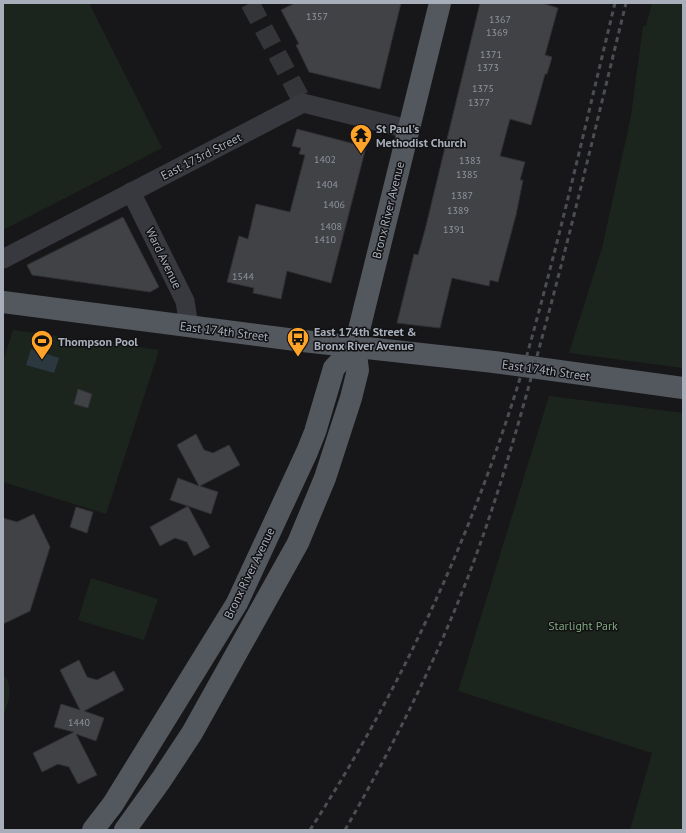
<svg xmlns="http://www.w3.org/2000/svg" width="686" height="833" viewBox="0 0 686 833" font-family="'PT Sans',sans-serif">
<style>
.green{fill:#1c251d}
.water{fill:#2c383f}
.building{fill:#414246;stroke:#313135}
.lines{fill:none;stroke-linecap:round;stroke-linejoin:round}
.minor-tunnel{stroke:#343539;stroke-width:19;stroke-dasharray:19 10;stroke-linecap:butt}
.minor{stroke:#38393f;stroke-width:19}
.major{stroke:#53575e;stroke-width:22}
.rail{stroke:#4a4e54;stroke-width:3;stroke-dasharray:5 4;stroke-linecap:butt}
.labels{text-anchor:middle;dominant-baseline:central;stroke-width:3;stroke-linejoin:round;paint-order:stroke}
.number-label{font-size:10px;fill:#8e949d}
.poi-label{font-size:12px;font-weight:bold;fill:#a8afba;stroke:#121214;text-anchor:start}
.street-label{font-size:12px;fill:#a8afba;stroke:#121214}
.park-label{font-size:12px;fill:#7fa77d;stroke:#121214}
</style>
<rect width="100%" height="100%" fill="#171719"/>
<g class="green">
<path d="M3 3H89L162 148 3 230Z"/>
<path d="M652 3H683V368L569 353 602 248 631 116 643 26H646Z"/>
<path d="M13 330 159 350 106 514 3 482V361Z"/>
<path d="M549 396 683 413V830H630L652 753 458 691Z"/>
<path d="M91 578 158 599 144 640 78 620Z"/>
<path d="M3 674C15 687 8 703 3 717Z"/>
</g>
<path class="water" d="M31 349 59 358 54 373 26 365Z"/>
<g class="building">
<path d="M295 3H401L380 89 309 72 296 45 299 44 281 10Z"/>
<path d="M480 3H542L558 8 545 55 552 57 547 74H545L531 125 510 119 500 156 525 162 520 180H523L516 215 498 282 490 280 489 286 452 278 440 328 397 323 414 254 418 255 425 230Z"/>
<path d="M297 129 366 147 331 283 287 271 281 299 253 293 254 288 227 282 239 236 248 239 256 204 290 212 305 155 299 154 301 148 292 146Z"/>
<path d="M123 217 159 287 150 292 32 275 27 265Z"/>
<path d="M78 389 92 394 88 408 74 404Z"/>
<path d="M196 434 204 450 213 453 229 445 240 465 200 486 218 492 211 514 170 500 178 478 199 486 177 445Z"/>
<path d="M188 506 210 547 194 556 187 542 175 538 160 546 150 527Z"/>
<path d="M76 507 93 512 87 533 70 527Z"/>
<path d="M34 514 50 547 30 611 3 624V518L17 522Z"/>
<path d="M79 660 87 677 97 680 114 671 124 690 84 711 104 718 96 741 76 734 97 775 78 784 69 767 58 764 42 772 33 753 74 732 54 727 61 704 80 710 60 670Z"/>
</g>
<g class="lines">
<path class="minor-tunnel" d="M250 3 303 103"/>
<g class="minor">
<path d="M131 192 185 301 189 326"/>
<path d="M3 259 303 103 408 129"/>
</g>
<g class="major">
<path d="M3 302 303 341 494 362 683 388"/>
<path d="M93 830 113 804 237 603 307 452 315 432 334 368 355 346"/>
<path d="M125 830 161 780 192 733 298 543 325 478 351 398 358 370 355 346 440 3"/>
</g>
<g class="rail">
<path d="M310 830C394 700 461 559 509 413 527 359 541 304 555 250 576 168 595 85 615 3"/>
<path d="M345 830C392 748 434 665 468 577 497 501 519 423 540 345 571 232 598 117 626 3"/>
</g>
</g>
<defs>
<g id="temple-pin" transform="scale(1.15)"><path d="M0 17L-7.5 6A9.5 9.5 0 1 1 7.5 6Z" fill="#ffa329" stroke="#121214"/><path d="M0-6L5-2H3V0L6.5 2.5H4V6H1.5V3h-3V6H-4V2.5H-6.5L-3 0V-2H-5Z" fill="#111"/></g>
<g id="bus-pin" transform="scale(1.15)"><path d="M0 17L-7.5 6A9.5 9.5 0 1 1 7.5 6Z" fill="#ffa329" stroke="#121214"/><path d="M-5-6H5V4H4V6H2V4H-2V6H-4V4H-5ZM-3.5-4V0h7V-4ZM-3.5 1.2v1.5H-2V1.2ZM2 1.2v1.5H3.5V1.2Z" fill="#111"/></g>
<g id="stadium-pin" transform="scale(1.15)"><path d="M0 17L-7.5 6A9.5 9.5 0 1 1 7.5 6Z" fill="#ffa329" stroke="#121214"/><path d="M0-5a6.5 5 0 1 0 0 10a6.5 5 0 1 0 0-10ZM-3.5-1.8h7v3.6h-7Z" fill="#111"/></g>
</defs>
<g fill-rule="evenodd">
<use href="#temple-pin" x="361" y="135"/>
<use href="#bus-pin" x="298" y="338"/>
<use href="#stadium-pin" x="42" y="341"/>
</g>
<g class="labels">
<g class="number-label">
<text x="317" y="16">1357</text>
<text x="500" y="19">1367</text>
<text x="497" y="32">1369</text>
<text x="491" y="54">1371</text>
<text x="488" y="67">1373</text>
<text x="483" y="88">1375</text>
<text x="479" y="102">1377</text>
<text x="325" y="159">1402</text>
<text x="470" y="160">1383</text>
<text x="467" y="174">1385</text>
<text x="327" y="184">1404</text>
<text x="462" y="195">1387</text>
<text x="334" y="204">1406</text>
<text x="458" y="210">1389</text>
<text x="331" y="226">1408</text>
<text x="454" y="229">1391</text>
<text x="325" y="239">1410</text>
<text x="243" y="276">1544</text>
<text x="79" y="722">1440</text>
</g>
<g class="poi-label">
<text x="376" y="128">St Paul's<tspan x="376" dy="14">Methodist Church</tspan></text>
<text x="314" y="331">East 174th Street &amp;<tspan x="314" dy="14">Bronx River Avenue</tspan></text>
<text x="58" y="341">Thompson Pool</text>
</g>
<g class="street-label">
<text transform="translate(201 156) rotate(-27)">East 173rd Street</text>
<text transform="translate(388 210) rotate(-76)">Bronx River Avenue</text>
<text transform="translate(164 258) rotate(64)">Ward Avenue</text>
<text transform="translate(224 331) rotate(7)">East 174th Street</text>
<text transform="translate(546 370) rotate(8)">East 174th Street</text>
<text transform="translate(249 573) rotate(-64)">Bronx River Avenue</text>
</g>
<g class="park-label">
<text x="583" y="625">Starlight Park</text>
</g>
</g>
<rect width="686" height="833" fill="none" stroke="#a8afba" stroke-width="8"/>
</svg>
